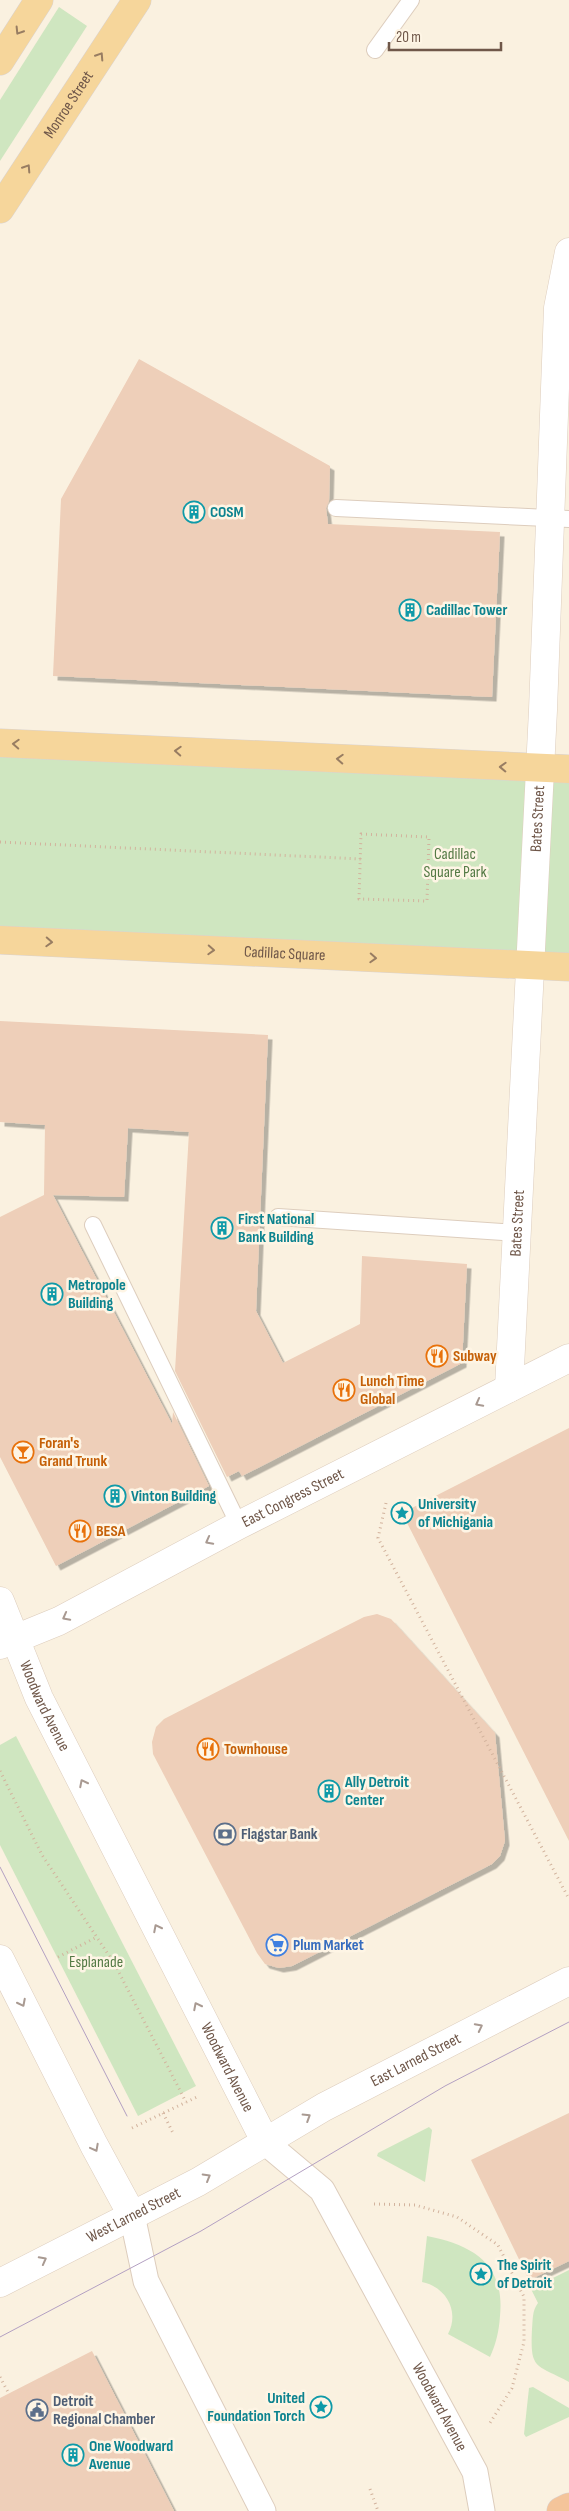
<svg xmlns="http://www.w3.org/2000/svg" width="569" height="2511" viewBox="0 0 569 2511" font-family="'Sofia Sans Condensed',sans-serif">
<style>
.green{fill:#cfe6c0}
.building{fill:#eecfb9;filter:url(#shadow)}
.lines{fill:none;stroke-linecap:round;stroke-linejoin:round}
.service-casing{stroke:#ddcdbd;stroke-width:18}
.pedestrian-casing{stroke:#ddcdbd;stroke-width:27}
.tertiary-casing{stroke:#ddcdbd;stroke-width:29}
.primary-casing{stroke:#dad3d0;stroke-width:29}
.trunk-casing{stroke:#dad3d0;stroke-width:29}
.path{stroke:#d2b39d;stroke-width:3;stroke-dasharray:1 4;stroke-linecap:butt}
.service{stroke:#fff;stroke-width:16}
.pedestrian{stroke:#fff;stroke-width:25}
.tertiary{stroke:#fff;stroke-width:28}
.primary{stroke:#f6d69b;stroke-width:28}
.trunk{stroke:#f4c49a;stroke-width:28}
.tram{stroke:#b3a0c2;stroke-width:1}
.oneway{stroke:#987d62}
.oneway2{stroke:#a99a92}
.labels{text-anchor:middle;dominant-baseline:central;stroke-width:5;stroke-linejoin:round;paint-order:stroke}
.street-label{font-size:16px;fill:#6f5749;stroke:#fef5e5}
.culture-label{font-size:16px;font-weight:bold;fill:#0d838f;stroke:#fef5e5;text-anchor:start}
.park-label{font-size:16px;fill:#547a45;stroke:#fef5e5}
.food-label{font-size:16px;font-weight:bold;fill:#c56008;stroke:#fef5e5;text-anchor:start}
.service-label{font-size:16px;font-weight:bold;fill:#4e5e75;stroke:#fef5e5;text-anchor:start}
.shop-label{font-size:16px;font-weight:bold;fill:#366cbe;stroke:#fef5e5;text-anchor:start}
</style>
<defs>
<filter id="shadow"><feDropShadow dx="4.5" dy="4.5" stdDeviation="0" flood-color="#0004"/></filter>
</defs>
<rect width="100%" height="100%" fill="#faf1e0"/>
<g class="green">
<path d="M59 7 87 26 0 161V100Z"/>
<path d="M0 744 569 769V967L0 940Z"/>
<path d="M16 1736 196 2086 138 2116 0 1845V1745Z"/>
<path d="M429 2127 432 2130 425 2182 377 2156 378 2153Z"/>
<path d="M427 2236C474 2245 505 2265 500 2316 499 2331 496 2344 490 2357L448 2334C460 2311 446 2287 422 2282Z"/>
<path d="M569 2270V2382C535 2364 530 2370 532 2329 533 2319 532 2311 538 2303L531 2289Z"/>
<path d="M533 2387 569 2408V2417L526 2437 524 2434 529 2388Z"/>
</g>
<g class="building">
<path d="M139 359 330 466 329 501 326 508 328 524 500 532 492 697 53 676 61 499Z"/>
<path d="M0 1021 268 1035 256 1311 283 1363 360 1324 362 1256 467 1264 462 1363 242 1476 239 1471 227 1477 175 1371 189 1132 128 1128 124 1197 53 1195 172 1424 173 1412 209 1486 56 1566 0 1457V1217L44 1195 45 1125 0 1122Z"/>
<path d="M569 1428V1841L402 1513Z"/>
<path d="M377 1614 391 1619 495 1733 505 1841 500 1856 492 1864 292 1966 279 1968 265 1964 257 1953 153 1754 152 1742 156 1727 164 1719 273 1663 364 1617Z"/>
<path d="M569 2113V2261L529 2280 471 2160Z"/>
<path d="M92 2351 174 2511H0V2398Z"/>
</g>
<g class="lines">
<g class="service-casing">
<g id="service">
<path d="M375 50 411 0"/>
<path d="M336 508 569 519"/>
<path d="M278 1217 517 1233"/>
<path d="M93 1225 239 1525"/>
</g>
</g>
<g class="pedestrian-casing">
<g id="pedestrian">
<path id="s1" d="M266 2143 322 2190 475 2472 482 2511"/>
<path d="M132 2215 146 2281 263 2511"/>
</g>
</g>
<g class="tertiary-casing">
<g id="tertiary">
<path id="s2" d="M509 1388 543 710 558 308 569 252"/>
<path id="s3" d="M0 1601 39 1698 266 2143"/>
<path id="s4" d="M0 1645 59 1621 239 1525 569 1358"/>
<path d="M0 1959 94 2145 132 2215"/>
<path id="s5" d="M0 2283 198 2182 324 2107 569 1981"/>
</g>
</g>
<g class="primary-casing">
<g id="primary">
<path d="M0 61 39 0"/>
<path id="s6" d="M0 209 137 0"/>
<path d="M0 743 569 769"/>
<path id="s7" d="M0 940 569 967"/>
</g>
</g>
<g class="trunk-casing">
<path id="trunk" d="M561 2511 569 2507"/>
</g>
<g class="path">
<path d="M361 834 429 837 427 901 359 899Z"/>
<path d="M0 842 361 859"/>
<path d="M428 869 485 872"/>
<path d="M386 1503 378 1538 569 1899"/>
<path d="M0 1771 42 1855 114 1963 186 2102"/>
<path d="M58 1957 97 1937"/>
<path d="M163 2113 173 2133"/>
<path d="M132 2128 197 2097"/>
<path d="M374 2204 415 2205 457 2217 498 2245 524 2297V2342L512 2388 490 2423"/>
<path d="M0 2377 9 2394"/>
<path d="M370 2489 378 2511"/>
</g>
<use href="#service" class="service"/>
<use href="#pedestrian" class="pedestrian"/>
<use href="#tertiary" class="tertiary"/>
<use href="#primary" class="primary"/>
<use href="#trunk" class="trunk"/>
<g class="tram">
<path d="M0 1867 127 2116"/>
<path d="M0 2337 201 2231 445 2086 569 2022"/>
</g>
</g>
<defs><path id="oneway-chevron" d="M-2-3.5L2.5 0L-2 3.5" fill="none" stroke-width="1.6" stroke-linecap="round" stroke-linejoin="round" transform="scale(1.25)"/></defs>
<g class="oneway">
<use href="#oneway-chevron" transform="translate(19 31) rotate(122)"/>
<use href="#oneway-chevron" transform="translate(100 56) rotate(-57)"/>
<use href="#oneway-chevron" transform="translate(27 168) rotate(-57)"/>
<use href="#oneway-chevron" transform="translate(16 744) rotate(-177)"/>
<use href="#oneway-chevron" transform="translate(178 751) rotate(-177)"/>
<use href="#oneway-chevron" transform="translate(340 759) rotate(-177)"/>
<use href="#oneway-chevron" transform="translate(503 767) rotate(-178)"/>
<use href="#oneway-chevron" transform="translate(49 942) rotate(3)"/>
<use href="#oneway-chevron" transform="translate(211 950) rotate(3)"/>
<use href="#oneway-chevron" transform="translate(373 958) rotate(3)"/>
</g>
<g class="oneway2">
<use href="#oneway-chevron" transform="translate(479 1403) rotate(152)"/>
<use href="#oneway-chevron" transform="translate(209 1541) rotate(152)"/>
<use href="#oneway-chevron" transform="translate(66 1617) rotate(152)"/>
<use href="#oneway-chevron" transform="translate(83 1783) rotate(-117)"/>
<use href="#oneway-chevron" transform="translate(157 1928) rotate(-117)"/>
<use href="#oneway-chevron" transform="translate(22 2003) rotate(63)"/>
<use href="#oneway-chevron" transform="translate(197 2006) rotate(-117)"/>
<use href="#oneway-chevron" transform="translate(479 2027) rotate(-27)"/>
<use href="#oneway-chevron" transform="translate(307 2117) rotate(-32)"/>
<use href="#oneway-chevron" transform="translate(95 2148) rotate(62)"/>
<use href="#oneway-chevron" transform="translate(207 2177) rotate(-30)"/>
<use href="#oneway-chevron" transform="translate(43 2260) rotate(-28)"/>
</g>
<defs>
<g id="building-ring" transform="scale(1.125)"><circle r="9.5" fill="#fef5e5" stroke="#0f9aa8" stroke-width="1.5"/><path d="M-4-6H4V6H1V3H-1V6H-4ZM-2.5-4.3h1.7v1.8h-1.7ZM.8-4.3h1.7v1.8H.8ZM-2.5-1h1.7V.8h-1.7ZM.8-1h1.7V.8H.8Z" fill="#0f9aa8"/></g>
<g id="restaurant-ring" transform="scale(1.125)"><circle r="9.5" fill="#fef5e5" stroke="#e8710a" stroke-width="1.5"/><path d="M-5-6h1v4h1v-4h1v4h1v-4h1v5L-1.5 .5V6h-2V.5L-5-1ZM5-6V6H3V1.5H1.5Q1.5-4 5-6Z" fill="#e8710a"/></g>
<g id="bar-ring" transform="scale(1.125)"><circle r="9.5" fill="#fef5e5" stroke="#e8710a" stroke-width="1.5"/><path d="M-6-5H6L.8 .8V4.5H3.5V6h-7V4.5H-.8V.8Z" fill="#e8710a"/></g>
<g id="sight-ring" transform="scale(1.125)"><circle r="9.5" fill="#fef5e5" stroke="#0f9aa8" stroke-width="1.5"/><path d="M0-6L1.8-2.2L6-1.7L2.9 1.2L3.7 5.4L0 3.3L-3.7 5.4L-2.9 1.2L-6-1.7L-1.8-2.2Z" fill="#0f9aa8"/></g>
<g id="bank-ring" transform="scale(1.125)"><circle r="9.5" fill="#fef5e5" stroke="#5c6f8a" stroke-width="1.5"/><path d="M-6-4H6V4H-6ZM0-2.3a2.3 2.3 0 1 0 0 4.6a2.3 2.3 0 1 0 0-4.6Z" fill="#5c6f8a"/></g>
<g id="supermarket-ring" transform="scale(1.125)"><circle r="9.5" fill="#fef5e5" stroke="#3f7fe0" stroke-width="1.5"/><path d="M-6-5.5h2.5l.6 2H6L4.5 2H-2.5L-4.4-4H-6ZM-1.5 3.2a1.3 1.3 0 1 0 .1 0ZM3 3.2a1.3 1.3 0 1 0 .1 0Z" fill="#3f7fe0"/></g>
<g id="civic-ring" transform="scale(1.125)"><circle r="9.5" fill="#fef5e5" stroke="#5c6f8a" stroke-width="1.5"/><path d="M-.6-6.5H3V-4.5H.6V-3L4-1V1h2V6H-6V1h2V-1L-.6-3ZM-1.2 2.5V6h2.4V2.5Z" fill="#5c6f8a"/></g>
</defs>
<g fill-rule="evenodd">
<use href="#building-ring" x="194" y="512"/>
<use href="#building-ring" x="410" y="610"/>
<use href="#building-ring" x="222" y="1228"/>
<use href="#building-ring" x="52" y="1294"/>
<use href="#restaurant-ring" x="437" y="1356"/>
<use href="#restaurant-ring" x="344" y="1390"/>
<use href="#bar-ring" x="23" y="1452"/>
<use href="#building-ring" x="115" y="1496"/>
<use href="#sight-ring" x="402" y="1513"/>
<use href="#restaurant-ring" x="80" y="1531"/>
<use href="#restaurant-ring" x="208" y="1749"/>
<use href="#building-ring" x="329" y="1791"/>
<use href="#bank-ring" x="225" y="1834"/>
<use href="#supermarket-ring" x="277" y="1945"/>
<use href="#sight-ring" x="481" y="2274"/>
<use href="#sight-ring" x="321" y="2407"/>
<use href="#civic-ring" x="37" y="2410"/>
<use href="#building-ring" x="73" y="2455"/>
</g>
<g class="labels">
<g class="street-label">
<text stroke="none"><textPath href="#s6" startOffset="125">Monroe Street</textPath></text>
<text stroke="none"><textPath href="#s2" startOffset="570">Bates Street</textPath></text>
<text stroke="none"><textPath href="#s7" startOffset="285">Cadillac Square</textPath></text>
<text stroke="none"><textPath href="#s2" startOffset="165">Bates Street</textPath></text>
<text stroke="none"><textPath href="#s4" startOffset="328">East Congress Street</textPath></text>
<text stroke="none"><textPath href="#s3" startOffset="114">Woodward Avenue</textPath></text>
<text stroke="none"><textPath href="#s5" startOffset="472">East Larned Street</textPath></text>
<text stroke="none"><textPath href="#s3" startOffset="519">Woodward Avenue</textPath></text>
<text stroke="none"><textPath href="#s5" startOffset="150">West Larned Street</textPath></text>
<text stroke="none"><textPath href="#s1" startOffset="320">Woodward Avenue</textPath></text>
</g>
<g class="culture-label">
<text x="210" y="512">COSM</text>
<text x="426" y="610">Cadillac Tower</text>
<text x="238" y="1219">First National<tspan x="238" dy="18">Bank Building</tspan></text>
<text x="68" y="1285">Metropole<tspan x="68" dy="18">Building</tspan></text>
<text x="131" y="1496">Vinton Building</text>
<text x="418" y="1504">University<tspan x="418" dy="18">of Michigania</tspan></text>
<text x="345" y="1782">Ally Detroit<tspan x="345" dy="18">Center</tspan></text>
<text x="497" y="2265">The Spirit<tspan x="497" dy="18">of Detroit</tspan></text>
<text x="305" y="2398" text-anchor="end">United<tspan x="305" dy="18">Foundation Torch</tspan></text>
<text x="89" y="2446">One Woodward<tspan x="89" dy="18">Avenue</tspan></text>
</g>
<g class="park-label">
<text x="455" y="854">Cadillac<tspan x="455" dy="18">Square Park</tspan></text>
<text x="96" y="1962">Esplanade</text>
</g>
<g class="food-label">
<text x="453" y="1356">Subway</text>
<text x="360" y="1381">Lunch Time<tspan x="360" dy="18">Global</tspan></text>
<text x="39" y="1443">Foran's<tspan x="39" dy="18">Grand Trunk</tspan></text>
<text x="96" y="1531">BESA</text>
<text x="224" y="1749">Townhouse</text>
</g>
<g class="service-label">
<text x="241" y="1834">Flagstar Bank</text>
<text x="53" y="2401">Detroit<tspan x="53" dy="18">Regional Chamber</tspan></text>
</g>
<g class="shop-label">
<text x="293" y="1945">Plum Market</text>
</g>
</g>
<path d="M389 42v8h112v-8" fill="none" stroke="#6f5749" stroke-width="2.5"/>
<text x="396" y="42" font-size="15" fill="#6f5749" stroke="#fef5e5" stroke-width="4" paint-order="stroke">20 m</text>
</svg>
